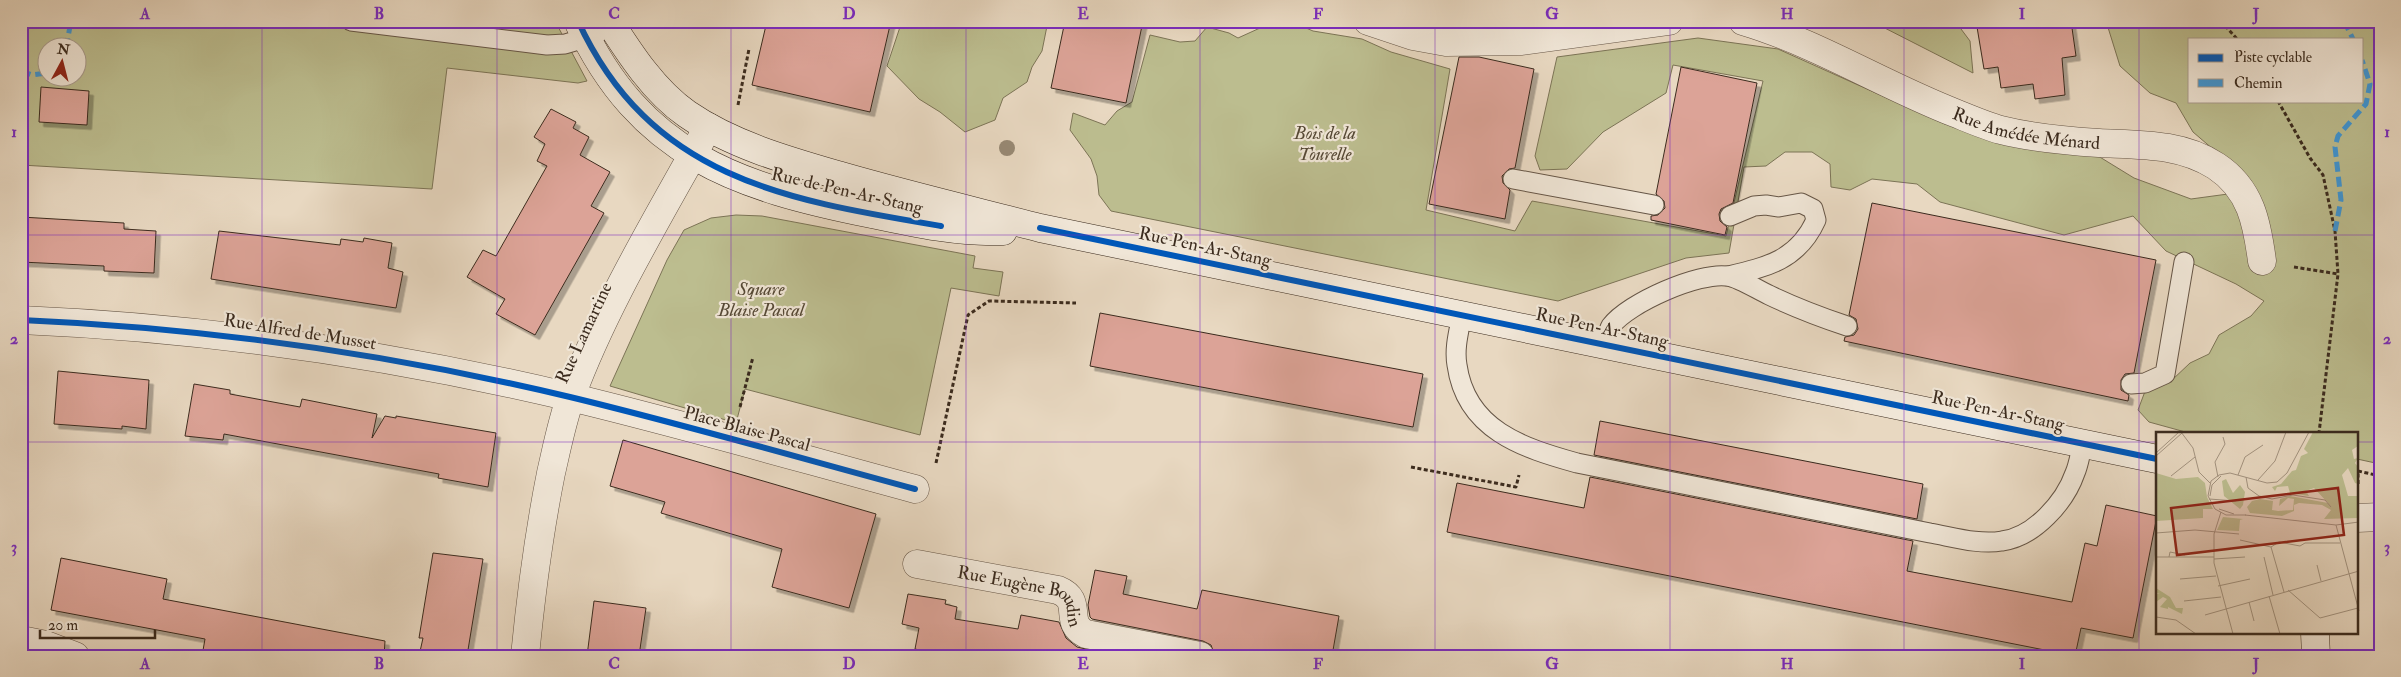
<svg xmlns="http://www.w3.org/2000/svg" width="2401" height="677" viewBox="0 0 2401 677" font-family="'IM FELL Double Pica',serif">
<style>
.green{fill:#bcbd8f;stroke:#7c7456;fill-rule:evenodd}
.building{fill:#dca397;stroke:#3b2b1e;filter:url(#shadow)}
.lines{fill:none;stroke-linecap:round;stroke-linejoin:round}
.lane-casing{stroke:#665647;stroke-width:21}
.street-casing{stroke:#665647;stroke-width:29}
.secondary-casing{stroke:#3b2b1e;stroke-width:29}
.path{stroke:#3b2b1e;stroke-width:3;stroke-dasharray:4 2.5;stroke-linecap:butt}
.lane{stroke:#f0e6d7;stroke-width:19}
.street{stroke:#f0e6d7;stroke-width:28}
.secondary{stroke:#f0e6d7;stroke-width:28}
.quiet{stroke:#3e96d5;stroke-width:5;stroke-dasharray:10 5;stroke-linecap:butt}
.cycleway-casing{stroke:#f0e6d7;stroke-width:9}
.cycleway{stroke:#0057b8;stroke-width:6}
.tree{fill:#978974}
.grid{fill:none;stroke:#7b2cbf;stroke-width:1;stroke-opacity:0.55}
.labels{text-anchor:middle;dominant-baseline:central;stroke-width:4.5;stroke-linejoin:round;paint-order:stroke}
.street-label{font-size:18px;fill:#3b2b1e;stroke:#f0e6d7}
.park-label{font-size:18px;font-style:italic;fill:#554835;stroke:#f0e6d7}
.inset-road{fill:none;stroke:#a39380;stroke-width:1}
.view{fill:#8f2418;fill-opacity:0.15;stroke:#8f2418;stroke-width:2.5}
.inset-edge{fill:none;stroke:#3b2b1e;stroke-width:2.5}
.neatline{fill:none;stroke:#7b2cbf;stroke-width:2}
.grid-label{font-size:16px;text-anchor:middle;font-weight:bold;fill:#7b2cbf}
</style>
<defs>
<filter id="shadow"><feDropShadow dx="4.5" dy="4.5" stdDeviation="0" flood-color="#0004"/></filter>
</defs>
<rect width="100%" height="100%" fill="#e8d8c1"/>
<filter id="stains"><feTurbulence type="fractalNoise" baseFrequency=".004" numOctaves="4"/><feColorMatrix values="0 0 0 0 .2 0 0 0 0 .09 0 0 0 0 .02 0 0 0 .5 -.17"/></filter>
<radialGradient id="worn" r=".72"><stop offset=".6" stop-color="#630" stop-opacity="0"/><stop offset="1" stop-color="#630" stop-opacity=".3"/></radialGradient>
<g class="green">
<path d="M21 21H555L587 81 578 83 447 68 432 189 21 165ZM48 48H78V78H48Z"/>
<path d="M902 21H1048L1042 51 1032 67 1027 82 1003 98 995 120 965 132 940 112 919 99 887 66Z"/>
<path d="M1267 21H1290L1313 31 1362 39 1391 52 1450 69 1426 210 1515 231 1532 201 1726 236 1763 81 1673 65 1666 93 1603 132 1567 169 1540 170 1535 156 1557 57 1698 38 1778 49 1945 124 2090 151 2134 178 2191 199 2228 194V162L2193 132 2176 103 2150 93 2120 66 2106 21H2380V464L2357 459V433H2189L2149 422 2138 410 2147 386 2171 381 2190 363 2209 354 2219 335 2251 316 2264 301 2236 284 2166 251 2133 216 2064 235 1940 202 1917 184 1872 179 1850 190 1831 187 1830 164 1812 152H1785L1766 166 1744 167 1729 253 1686 258 1558 301 1111 211 1099 195 1097 176 1091 159 1070 130 1073 113 1105 125 1117 111 1132 102 1150 35 1180 42 1195 41 1207 27 1229 33 1238 38 1260 28ZM2190 39H2362V101H2190Z"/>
<path d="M1871 21H1955L1970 41 1973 73Z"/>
<path d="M736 215 762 216 975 256 973 268 1003 272 999 296 951 288 920 435 745 389 736 423 610 386 667 260 684 230 711 218Z"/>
</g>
<g class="building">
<path d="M767 21H891L870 112 752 85Z"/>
<path d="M1065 21H1143L1126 103 1051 88Z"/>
<path d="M1976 21H2071L2076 56 2062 58 2065 95 2035 99 2033 84 2001 88 1998 67 1984 69Z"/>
<path d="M1459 57H1479L1534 69 1515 168 1509 169 1502 176 1503 183 1510 190 1505 219 1429 204Z"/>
<path d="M1681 67 1757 83 1733 203 1721 209 1719 214 1720 221 1727 227 1725 235 1651 220V216L1658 215 1665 208 1664 201 1656 194Z"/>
<path d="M41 87 89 91 87 125 39 122Z"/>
<path d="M551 109 576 122 573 128 589 137 580 155 610 172 591 206 604 213 535 335 496 314 505 299 467 277 483 250 496 256 547 166 537 161 545 144 534 137Z"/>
<path d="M1872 203 2156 260 2134 373 2125 374 2121 380V390L2129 395 2128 401 1844 341 1845 337 1854 335 1858 329 1856 319 1849 315Z"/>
<path d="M21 217 124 223V229L156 231 154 273 104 271V266L21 262Z"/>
<path d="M219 231 340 245 341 239 363 242 364 238 392 243 388 268 403 272 396 308 211 279Z"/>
<path d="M1100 313 1423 374 1413 427 1090 366Z"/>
<path d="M58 371 149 380 146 429 122 426V429L54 424Z"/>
<path d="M194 384 230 390V394L300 407 302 399 377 414 372 438 385 416 396 418V416L496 433 488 487 438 478 439 474 224 434 223 440 185 436Z"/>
<path d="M1600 421 1923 484 1917 519 1594 455Z"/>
<path d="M623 440 876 514 849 608 772 587 782 549 661 513 665 502 610 486Z"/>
<path d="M1590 477 1913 541 1907 571 2072 602 2085 543 2097 546 2106 505 2157 516 2133 638 2081 628 2075 656 1447 532 1457 483 1584 508Z"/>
<path d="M433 553 483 559 467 656H419L423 638H419Z"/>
<path d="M61 558 167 579 163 599 385 641 384 656H202L205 639 51 610Z"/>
<path d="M1095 570 1127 576 1123 594 1197 609 1202 590 1339 616 1332 656H1215L1211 645 1203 641 1092 619 1090 617 1088 605Z"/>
<path d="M908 594 946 600 945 604 957 607 955 619 1018 629 1021 615 1059 622 1066 638 1077 647 1116 656H945L915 649 919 628 902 624Z"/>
<path d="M594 601 646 608 639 656H587Z"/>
</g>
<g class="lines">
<g class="lane-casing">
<g id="lane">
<path d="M351 21 547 45 565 44 596 35"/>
<path d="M1513 179 1654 205"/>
<path d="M1728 276C1767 267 1798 260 1816 220L1813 209 1801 203 1779 207 1766 205 1754 206 1730 216"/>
<path d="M1462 315C1459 331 1454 348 1457 365 1466 430 1523 448 1577 463L1930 533C1953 537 1979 545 2002 541 2034 537 2065 502 2075 473 2079 464 2080 453 2083 444"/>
<path d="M1606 344C1607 339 1608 331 1611 326 1628 303 1699 272 1727 276 1738 277 1758 290 1769 295 1794 307 1820 317 1847 326"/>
<path d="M2131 384 2145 383 2165 374 2184 262"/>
</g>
</g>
<g class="street-casing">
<g id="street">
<path d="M1368 21 1413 36 1446 42 1522 41 1669 21"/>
<path id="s1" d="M1743 21C1817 43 1883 85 1955 113 1970 119 1986 126 2001 130 2033 138 2067 141 2099 143 2139 145 2181 143 2216 166 2251 189 2257 223 2262 261"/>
<path d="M21 320C206 328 390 354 570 397 686 425 800 458 915 489"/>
<path d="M2357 518 2380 517"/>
<path id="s2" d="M917 564 1058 590C1085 601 1062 622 1086 634L1200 656"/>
<path d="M21 640 46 645 75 656"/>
<path d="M525 656C531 594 539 533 551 473 557 447 562 421 571 396 606 302 660 215 708 127"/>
</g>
</g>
<g class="secondary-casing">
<g id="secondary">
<path d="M578 21C640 155 737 187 872 214 914 223 960 233 1003 231"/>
<path d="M609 21C630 54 654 91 687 114 732 145 789 161 841 176 907 195 974 211 1040 228L2157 459"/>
<path d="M2315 633 2316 656"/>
</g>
</g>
<g class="path">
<path d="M2221 21 2237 39"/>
<path d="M2278 101 2310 158 2323 175 2335 231 2338 274 2319 433"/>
<path d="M738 105 749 49"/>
<path d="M2294 267 2338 274"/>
<path d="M740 407 753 357"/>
<path d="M936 463 968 315 989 301 1076 303"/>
<path d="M1411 467 1516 487 1519 475"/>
<path d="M2358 471 2380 476"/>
<path d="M2358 484V471"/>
</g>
<use href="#lane" class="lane"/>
<use href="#street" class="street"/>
<use href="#secondary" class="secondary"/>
<g class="quiet">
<path d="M2344 21 2353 39"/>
<path d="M66 48 71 21"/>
<path d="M21 71 32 75 48 73"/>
<path d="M2335 231 2341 200 2335 147 2338 136 2366 104 2370 84 2362 60"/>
</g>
<g class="cycleway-casing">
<g id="cycleway">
<path d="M578 21C651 179 786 200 941 226"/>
<path d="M1040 228 2157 459"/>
<path d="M21 320C206 328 390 354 570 397 686 425 800 458 915 489"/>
</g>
</g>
<use href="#cycleway" class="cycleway"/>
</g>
<circle class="tree" cx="1007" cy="148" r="8"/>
<path class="grid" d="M262 21V656M497 21V656M731 21V656M966 21V656M1200 21V656M1435 21V656M1670 21V656M1904 21V656M2139 21V656M21 235H2380M21 442H2157M2357 442H2380"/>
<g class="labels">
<g class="street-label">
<text stroke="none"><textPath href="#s1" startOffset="305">Rue Amédée Ménard</textPath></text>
<text transform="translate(847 191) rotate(13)">Rue de Pen-Ar-Stang</text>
<text transform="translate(1205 247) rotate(12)">Rue Pen-Ar-Stang</text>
<text transform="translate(1602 328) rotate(12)">Rue Pen-Ar-Stang</text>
<text transform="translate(300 332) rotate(9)">Rue Alfred de Musset</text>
<text transform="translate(584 333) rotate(-65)">Rue Lamartine</text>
<text transform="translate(1998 411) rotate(12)">Rue Pen-Ar-Stang</text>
<text transform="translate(747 429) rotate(15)">Place Blaise Pascal</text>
<text stroke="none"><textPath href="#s2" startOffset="114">Rue Eugène Boudin</textPath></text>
</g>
<g class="park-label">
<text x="1325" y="133">Bois de la<tspan x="1325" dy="21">Tourelle</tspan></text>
<text x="761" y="289">Square<tspan x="761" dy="21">Blaise Pascal</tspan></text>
</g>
</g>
<g transform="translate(2156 432)">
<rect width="202" height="202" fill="#e8d8c1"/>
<path d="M157 0H202V14L196 18 198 27 202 26 199 31 202 35V52L199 51 192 36 186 43 192 64H201L202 86 168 87 175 78 166 73 143 71 138 73V79L126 84 94 81 91 75 96 69 104 67 117 69 116 78 122 79 137 78 138 67 132 66 123 74 124 67 134 64 172 71 158 56 150 59 153 64 134 61 132 54 121 55 119 59 116 55 125 52 136 39 140 38 145 24 152 21 148 17ZM0 41 20 47 42 45 49 51 51 65 57 77H47V86L0 89ZM70 47 77 61 84 53 89 60 87 73 84 77 68 64 66 49ZM67 85 87 87 84 88 83 99 61 98ZM0 156 14 165 20 176H27L26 182 12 175V177L4 175 11 167 7 165 0 170V162L4 161H0Z" fill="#bcbd8f"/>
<path class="inset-road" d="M25 0 37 16 43 40 54 51M0 21 23 0M0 24 26 1M82 43 89 25 107 13M15 44 39 25M62 45 59 30 69 12 67 5M90 45 92 56 103 64 116 67 137 63 169 68 175 75M102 48 119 29 130 0M54 64 56 53 65 44M53 67 80 69M63 77 78 82M65 80 58 102V131L77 202M89 83 180 93M90 83H70L59 77 52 64 55 49 63 43 74 41 111 51 121 50 131 41 153 0M180 93 203 179M180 93 203 90M0 101 39 98 83 102M84 108 115 115 123 110 144 114 149 111H184M115 115 128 160M0 125H58M13 125 14 120 29 123M108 125 117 163M58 127 89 125M161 133 165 149M24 147 60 144M62 154 94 147M132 158 164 186 202 176M113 164 124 202M28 169 65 165M93 170 98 189M49 183 203 139M0 185 20 188 40 202"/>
<path class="view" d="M182 56 188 103 21 123 15 76Z"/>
<rect width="202" height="202" class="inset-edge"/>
</g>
<rect width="2401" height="677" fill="none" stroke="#e8d8c1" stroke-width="55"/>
<rect x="2188" y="38" width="175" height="65" fill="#f0e6d7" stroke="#a89b8d"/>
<rect x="2198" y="54" width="25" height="8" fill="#0057b8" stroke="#a89b8d"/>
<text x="2234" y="62" font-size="15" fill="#3b2b1e">Piste cyclable</text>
<rect x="2198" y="79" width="25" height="8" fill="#3e96d5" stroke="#a89b8d"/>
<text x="2234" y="88" font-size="15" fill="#3b2b1e">Chemin</text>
<g transform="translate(62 62) rotate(7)"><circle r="24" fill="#f0e6d7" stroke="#a89b8d"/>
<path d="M0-4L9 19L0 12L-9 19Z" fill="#8f2418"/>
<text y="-8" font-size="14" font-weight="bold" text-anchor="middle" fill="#3b2b1e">N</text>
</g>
<path d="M40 630v8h115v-8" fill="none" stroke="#3b2b1e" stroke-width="2.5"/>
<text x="48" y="630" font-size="15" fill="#3b2b1e" stroke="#f0e6d7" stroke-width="4" paint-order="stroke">20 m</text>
<rect x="28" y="28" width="2346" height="622" class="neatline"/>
<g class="grid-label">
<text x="145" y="19">A</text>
<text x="379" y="19">B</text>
<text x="614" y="19">C</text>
<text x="849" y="19">D</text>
<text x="1083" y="19">E</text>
<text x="1318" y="19">F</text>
<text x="1552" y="19">G</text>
<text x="1787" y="19">H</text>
<text x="2022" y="19">I</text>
<text x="2256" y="19">J</text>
<text x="14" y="137">1</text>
<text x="2387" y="137">1</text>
<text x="14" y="344">2</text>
<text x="2387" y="344">2</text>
<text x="14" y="552">3</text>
<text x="2387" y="552">3</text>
<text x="145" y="669">A</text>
<text x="379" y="669">B</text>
<text x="614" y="669">C</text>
<text x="849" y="669">D</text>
<text x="1083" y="669">E</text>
<text x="1318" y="669">F</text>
<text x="1552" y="669">G</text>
<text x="1787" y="669">H</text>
<text x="2022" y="669">I</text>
<text x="2256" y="669">J</text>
</g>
<rect width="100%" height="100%" filter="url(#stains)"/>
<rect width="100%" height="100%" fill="url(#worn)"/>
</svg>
